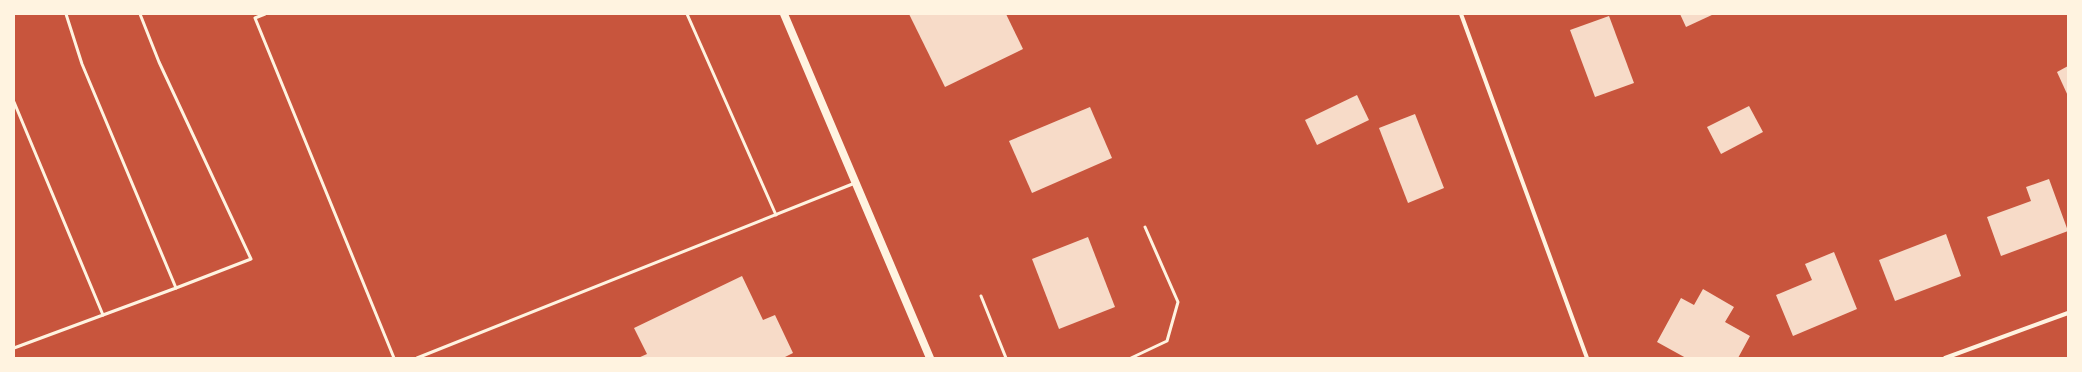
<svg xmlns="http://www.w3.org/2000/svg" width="2082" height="372" viewBox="0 0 2082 372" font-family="'Open Sans',sans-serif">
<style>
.building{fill:#f7dbc8}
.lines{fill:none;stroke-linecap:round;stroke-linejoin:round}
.service{stroke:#fff3e0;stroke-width:3}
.minor{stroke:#fff3e0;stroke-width:4}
.secondary{stroke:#fff3e0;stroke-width:8}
</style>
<rect width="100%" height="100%" fill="#c8553d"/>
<g class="building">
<path d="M909 14H1006L1023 49 945 87Z"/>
<path d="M1680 14H1714L1686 27Z"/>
<path d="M1609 16 1634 83 1595 97 1570 30Z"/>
<path d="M2068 66V96L2057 72Z"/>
<path d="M1357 95 1369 120 1317 145 1305 120Z"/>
<path d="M1749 106 1763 132 1721 154 1707 127Z"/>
<path d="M1090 107 1112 158 1032 193 1009 141Z"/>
<path d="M1415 114 1444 188 1408 203 1379 128Z"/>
<path d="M2049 179 2068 231 2001 256 1987 217 2031 201 2026 187Z"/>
<path d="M1946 234 1961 276 1895 301 1879 260Z"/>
<path d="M1088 237 1115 307 1059 329 1032 259Z"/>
<path d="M1834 252 1857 309 1793 336 1776 295 1812 280 1805 264Z"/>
<path d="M742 276 763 320 775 315 793 353 783 358H638L647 354 634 328Z"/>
<path d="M1703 289 1734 307 1725 322 1750 336 1738 358H1686L1657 342 1681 298 1694 305Z"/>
</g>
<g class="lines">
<g class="service">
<path d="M66 14 82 64 176 288 103 315"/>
<path d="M140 14 159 62 251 259 176 288"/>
<path d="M265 14 255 18 394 358"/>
<path d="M687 14 776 215"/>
<path d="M14 102 103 315 14 348"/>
<path d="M981 296 1006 358"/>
<path d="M417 358 855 183"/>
<path d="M1131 358 1167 341 1178 302 1145 227"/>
</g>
<g class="minor">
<path d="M1461 14 1587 358"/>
<path d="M1945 358 2068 313"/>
</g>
<path class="secondary" d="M784 14 930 358"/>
</g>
<rect width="2082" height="372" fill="none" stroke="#fff3e0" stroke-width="30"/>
</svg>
